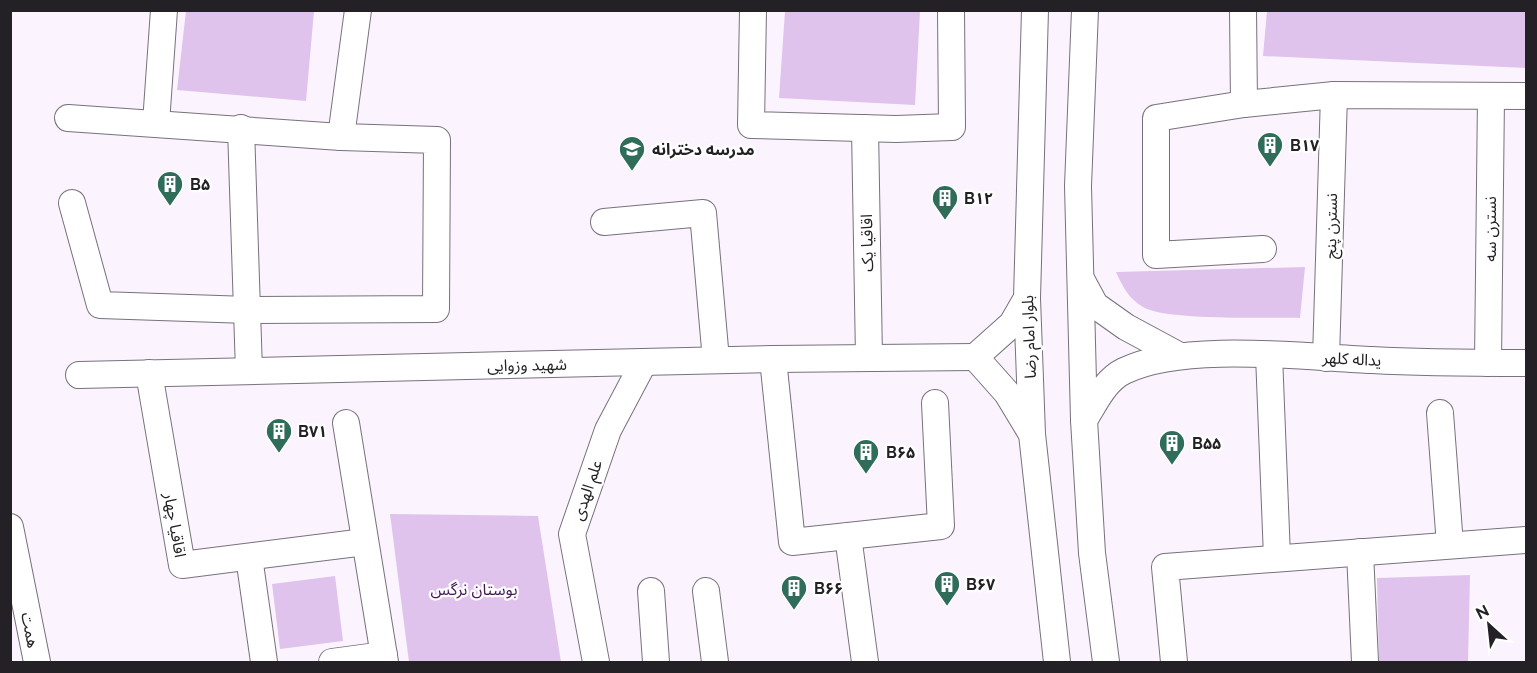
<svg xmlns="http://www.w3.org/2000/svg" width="1537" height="673" viewBox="0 0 1537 673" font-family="Raleway,'Noto Sans Arabic',sans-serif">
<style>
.green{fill:#dfc3ec}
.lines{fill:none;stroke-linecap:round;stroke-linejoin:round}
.minor-casing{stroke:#78707b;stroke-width:28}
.minor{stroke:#fff;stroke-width:26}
.labels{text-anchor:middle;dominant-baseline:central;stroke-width:4.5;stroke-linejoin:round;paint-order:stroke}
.poi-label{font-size:16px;font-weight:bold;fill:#242126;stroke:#fff;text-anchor:start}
.street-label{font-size:16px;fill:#242126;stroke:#fff}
.park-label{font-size:16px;fill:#431753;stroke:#fff}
</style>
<rect width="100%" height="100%" fill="#fbf4fe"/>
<g class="green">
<path d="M186 11H314L306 101 177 90Z"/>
<path d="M785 11H920L915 105 779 98Z"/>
<path d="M1267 11H1526V68L1263 56Z"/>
<path d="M1305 267 1300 318C1269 317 1165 321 1143 307 1128 298 1123 287 1116 272Z"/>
<path d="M390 514 538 516 561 662H409Z"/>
<path d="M1470 575 1468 662H1379L1377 578Z"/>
<path d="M335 576 343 641 280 649 272 584Z"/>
</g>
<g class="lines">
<g class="minor-casing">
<g id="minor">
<path d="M753 10 751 125 896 129 952 127 951 10"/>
<path d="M1035 10 1027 298 1032 434 1057 662"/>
<path d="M1085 10 1078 186 1084 420 1092 553 1106 662"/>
<path d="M1243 10 1244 104"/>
<path d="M68 118 341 137 437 140 436 309 248 310 100 305 72 203"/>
<path d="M156 123 164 10"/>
<path d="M241 128 249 371"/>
<path d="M865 128 869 358"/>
<path d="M341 137 358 10"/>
<path d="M604 222 703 213 716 360"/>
<path d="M1263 249 1156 255V118L1244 104 1334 95 1526 96"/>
<path d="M1081 279 1095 305 1126 327 1178 355"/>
<path d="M1269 355 1277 557"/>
<path d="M975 357 1007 393 1030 431"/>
<path d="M975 357 1012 324 1027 298"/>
<path d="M1326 358 1334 95"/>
<path d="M773 359 792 542 941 526 935 403"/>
<path d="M1488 363 1491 96"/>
<path d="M149 373 182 565 365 542"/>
<path d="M79 375 773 359 975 357"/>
<path d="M1440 413 1450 545"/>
<path d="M1084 420C1095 403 1105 380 1124 371 1182 342 1305 357 1372 360 1423 363 1475 363 1526 363"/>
<path d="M346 423 385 662"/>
<path d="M10 527 37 662"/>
<path d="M848 536 865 662"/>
<path d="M1360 552 1365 662"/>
<path d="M249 557 264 662"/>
<path d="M651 591 656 662"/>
<path d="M706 591 715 662"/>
<path d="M332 662 384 655"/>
<path d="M596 662 572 534 608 430 644 362"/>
<path d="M1174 662 1165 567 1526 540"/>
</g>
</g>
<use href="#minor" class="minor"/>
</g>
<defs>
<g id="building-pin" transform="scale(1.35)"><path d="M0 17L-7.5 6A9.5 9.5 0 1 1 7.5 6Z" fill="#2f6d5a" stroke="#fff"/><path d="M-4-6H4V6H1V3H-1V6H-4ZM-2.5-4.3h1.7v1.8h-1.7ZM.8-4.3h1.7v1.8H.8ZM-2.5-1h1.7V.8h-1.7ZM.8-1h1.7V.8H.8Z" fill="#fff"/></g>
<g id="school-pin" transform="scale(1.35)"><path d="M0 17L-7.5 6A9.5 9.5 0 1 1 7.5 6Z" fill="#2f6d5a" stroke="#fff"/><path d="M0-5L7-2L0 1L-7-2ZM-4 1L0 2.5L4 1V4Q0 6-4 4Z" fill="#fff"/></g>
</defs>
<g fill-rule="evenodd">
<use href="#building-pin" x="1270" y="145"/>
<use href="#school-pin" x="632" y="149"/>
<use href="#building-pin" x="170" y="184"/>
<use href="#building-pin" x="945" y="198"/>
<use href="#building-pin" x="279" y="431"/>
<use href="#building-pin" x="1172" y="443"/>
<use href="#building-pin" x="866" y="452"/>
<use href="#building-pin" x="947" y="584"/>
<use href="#building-pin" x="794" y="588"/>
</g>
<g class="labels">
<g class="poi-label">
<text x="1290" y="145">B۱۷</text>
<text x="652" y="149">مدرسه دخترانه</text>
<text x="190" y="184">B۵</text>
<text x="964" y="198">B۱۲</text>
<text x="298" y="431">B۷۱</text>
<text x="1192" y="443">B۵۵</text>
<text x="886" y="452">B۶۵</text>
<text x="966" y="584">B۶۷</text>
<text x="814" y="588">B۶۶</text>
</g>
<g class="street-label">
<text transform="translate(1331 226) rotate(-89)">نسترن پنج</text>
<text transform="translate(1490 229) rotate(-90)">نسترن سه</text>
<text transform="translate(867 243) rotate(-91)">اقاقیا یک</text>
<text transform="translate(1029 337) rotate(-92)">بلوار امام رضا</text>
<text transform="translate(1352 359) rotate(3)">یداله کلهر</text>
<text transform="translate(527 365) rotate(-1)">شهید وزوایی</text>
<text transform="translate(587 490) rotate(-71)">علم الهدی</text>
<text transform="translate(175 525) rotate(80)">اقاقیا چهار</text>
<text transform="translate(30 630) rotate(79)">همت</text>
</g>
<g class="park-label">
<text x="474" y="589">بوستان نرگس</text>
</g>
</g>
<rect width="1537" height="673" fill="none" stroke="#242126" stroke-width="24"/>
<g transform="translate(1489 625) rotate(333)" stroke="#ffffff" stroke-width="4.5" paint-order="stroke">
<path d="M0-4.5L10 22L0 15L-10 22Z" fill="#242126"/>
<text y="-9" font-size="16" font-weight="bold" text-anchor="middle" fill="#242126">N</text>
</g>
</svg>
